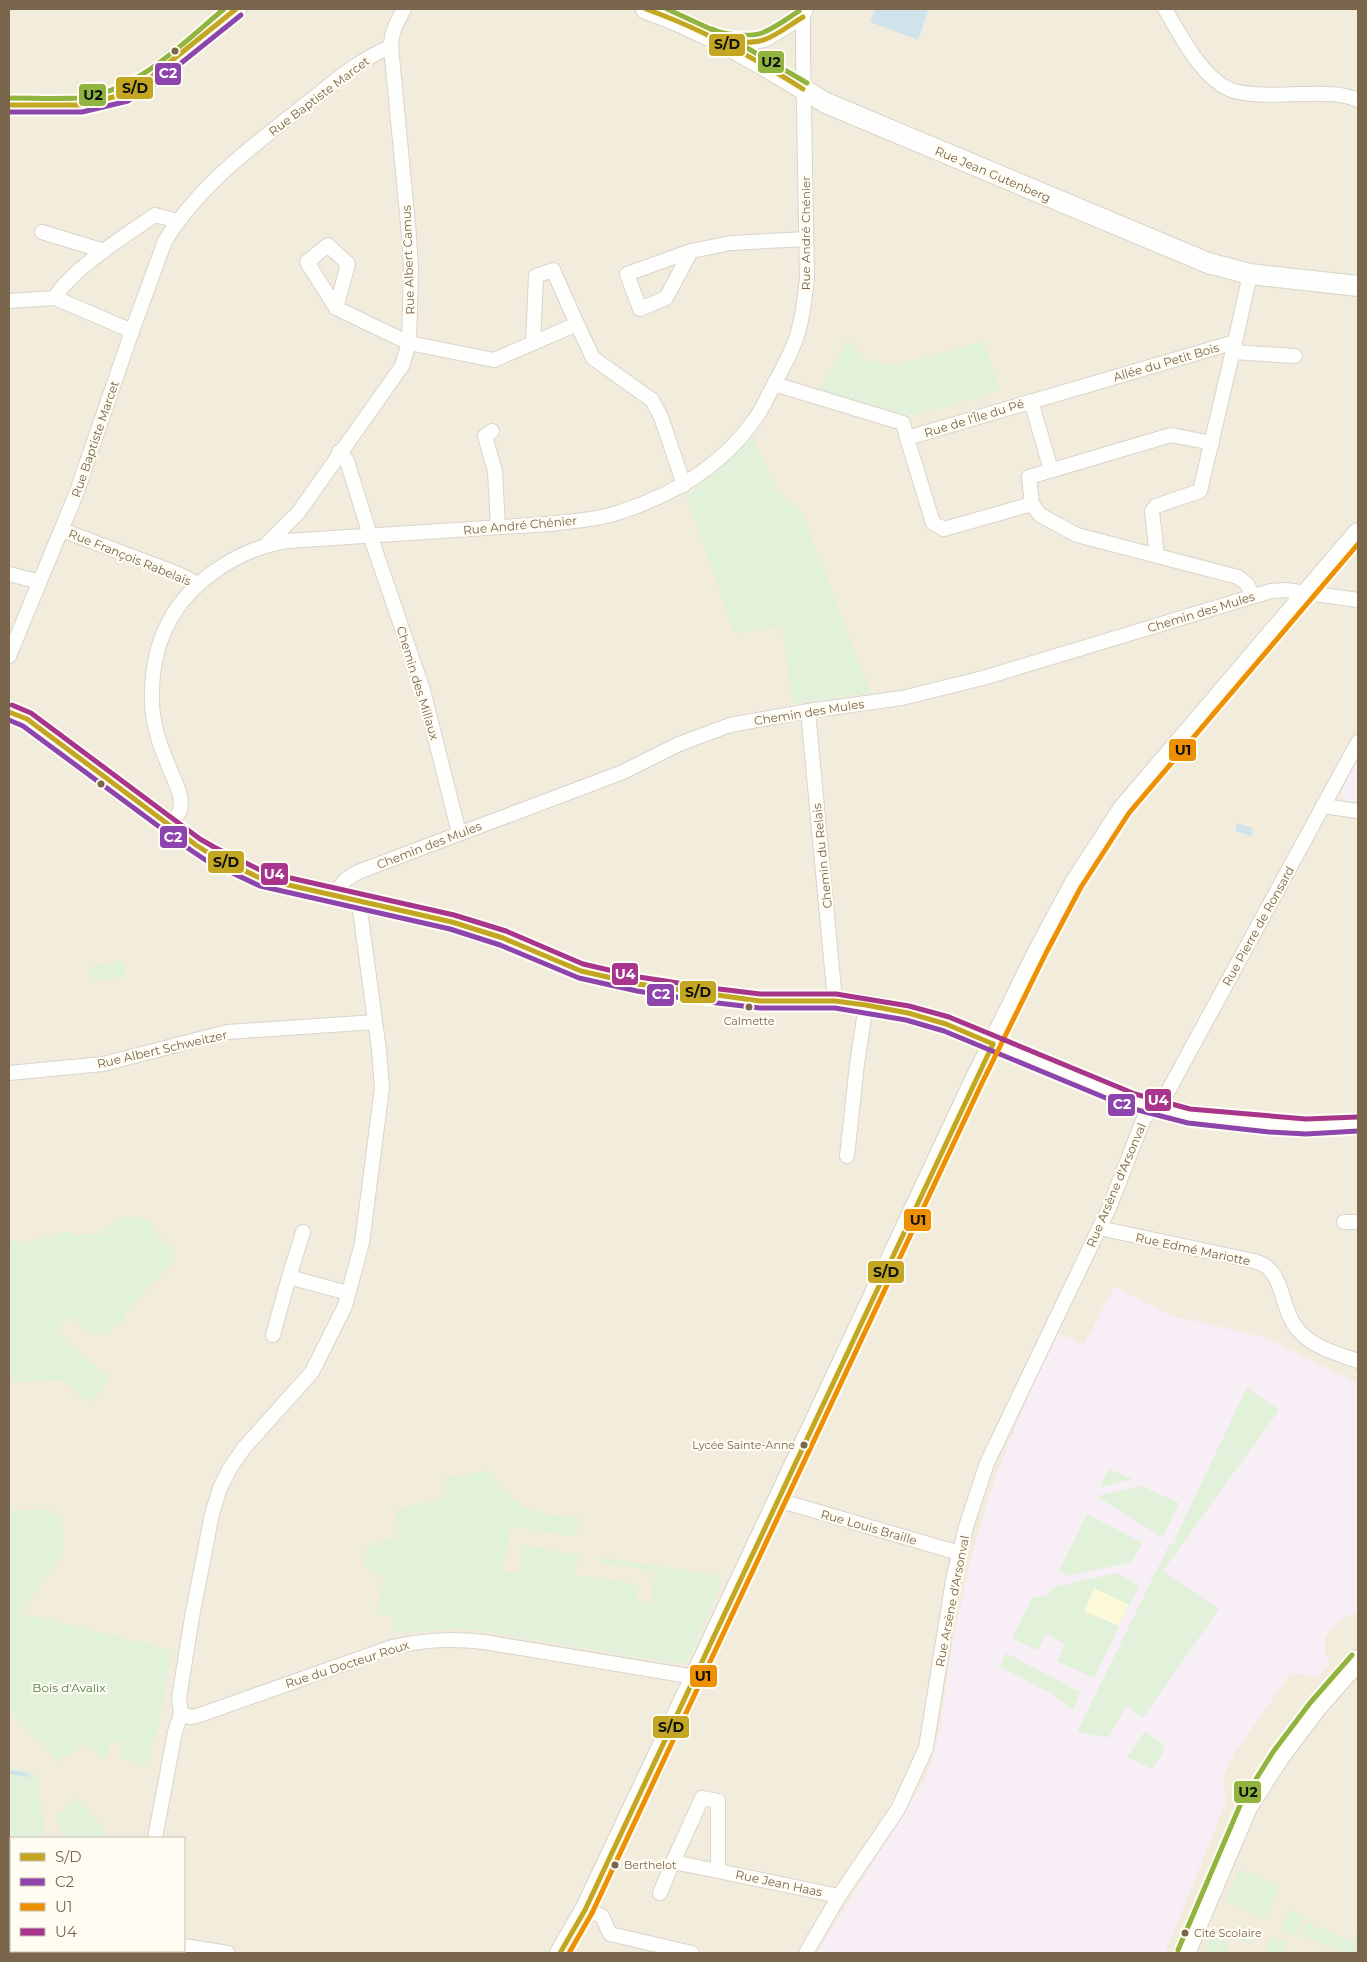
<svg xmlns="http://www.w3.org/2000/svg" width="1367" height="1962" viewBox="0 0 1367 1962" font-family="Montserrat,sans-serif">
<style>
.residential{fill:#f2ecdd;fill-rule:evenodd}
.education{fill:#f8eef5}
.green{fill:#e2f1da}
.sand{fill:#fbf9d8}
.water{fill:#d0e3ea}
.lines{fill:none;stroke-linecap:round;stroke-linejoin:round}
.stream{stroke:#d0e3ea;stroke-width:4}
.street-casing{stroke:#d9d4cd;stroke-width:16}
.secondary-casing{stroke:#d8d3ca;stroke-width:22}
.street{stroke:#fefefd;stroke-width:14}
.secondary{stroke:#fefefd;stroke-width:20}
.bus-1-casing{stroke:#fffcf2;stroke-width:9}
.bus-2-casing{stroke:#fffcf2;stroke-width:9}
.bus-3-casing{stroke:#fffcf2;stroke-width:9}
.bus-4-casing{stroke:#fffcf2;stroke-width:9}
.bus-5-casing{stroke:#fffcf2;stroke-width:9}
.bus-1{stroke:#c3a723;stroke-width:5}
.bus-2{stroke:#8e44ad;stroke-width:5}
.bus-3{stroke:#ed9004;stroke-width:5}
.bus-4{stroke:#a7358b;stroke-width:5}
.bus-5{stroke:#90b43f;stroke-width:5}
.bus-dot{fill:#7a654d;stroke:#fffcf2;stroke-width:2}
.labels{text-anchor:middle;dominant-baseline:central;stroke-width:4.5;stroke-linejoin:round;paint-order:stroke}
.bus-label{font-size:11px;fill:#7a654d;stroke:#fffcf2;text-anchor:start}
.street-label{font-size:12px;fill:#7a654d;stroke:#fffcf2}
.park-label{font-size:12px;fill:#4a8044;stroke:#fffcf2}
.line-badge{stroke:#fffcf2;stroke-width:2}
.badge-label{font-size:14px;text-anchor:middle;font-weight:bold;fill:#fff}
.pale-badge-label{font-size:14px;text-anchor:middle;font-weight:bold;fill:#111}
</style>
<rect width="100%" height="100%" fill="#f9f7ef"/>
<path class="residential" d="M9 9H1358V1953H9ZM11 1838H184V1951H11Z"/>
<g class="education">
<path d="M1358 759V803L1344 802 1341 792Z"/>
<path d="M1114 1287 1170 1315 1266 1338 1358 1384V1614H1354L1343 1618 1333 1627 1325 1638V1654L1330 1664 1318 1677 1291 1673 1235 1752 1223 1777 1226 1802 1165 1953H817L926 1778 940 1729 952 1646 969 1566 988 1499 1010 1440 1035 1380 1059 1333 1084 1345Z"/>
</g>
<g class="green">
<path d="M848 340 865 359 895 366 984 341 1000 391 911 416 820 390Z"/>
<path d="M753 438 777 489 802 513 871 693 793 704 782 626 735 634 686 496Z"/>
<path d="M121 961 123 963 126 976 94 982 91 980 89 969 91 966Z"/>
<path d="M122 1217H143L154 1226 152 1230 174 1250 175 1260 124 1314 125 1318 106 1336 102 1333H97L93 1337 70 1316 56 1331 87 1359 110 1377 93 1401H86L63 1380 9 1382V1241L21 1243 65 1232 70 1231 73 1235 102 1234 104 1232V1228H107L116 1219 119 1221Z"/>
<path d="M1247 1387 1279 1410 1163 1571 1219 1609 1143 1718 1127 1706 1108 1738 1077 1732 1170 1543 1180 1545 1174 1541Z"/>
<path d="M1109 1469 1132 1479 1100 1488Z"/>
<path d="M479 1471H490C516 1510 533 1515 579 1518L576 1537 509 1526 508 1533H510L502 1571 518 1573 523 1545 579 1555 575 1575 632 1583V1585L638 1586 636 1601 651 1604 654 1578 656 1579 657 1572 600 1562 601 1557 721 1576 720 1586 688 1661 678 1664 472 1629H440L405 1634 404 1632 391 1631 393 1617 377 1614 384 1576 371 1573 372 1568 364 1567 367 1548 385 1540 399 1538 396 1510 442 1499 446 1496V1475L458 1477Z"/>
<path d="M1142 1486 1179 1503 1162 1538 1097 1496Z"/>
<path d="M48 1509 62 1519 64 1552 21 1613 172 1650 158 1727 147 1765 122 1759V1743L111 1741 104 1761 86 1744 57 1762 9 1710V1539L10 1538 9 1511Z"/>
<path d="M1087 1514 1142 1543 1132 1562 1067 1576 1059 1571Z"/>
<path d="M1117 1573 1139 1586 1094 1678 1057 1661 1065 1644 1046 1634 1038 1651 1012 1638 1032 1598 1047 1596 1053 1587Z"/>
<path d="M1006 1653 1080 1692 1073 1711 1054 1695 1000 1667Z"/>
<path d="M1145 1731 1164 1745 1163 1753 1152 1769 1127 1757Z"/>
<path d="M9 1766 38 1775 45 1838H11V1844L9 1841Z"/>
<path d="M77 1798 111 1838H66L55 1817Z"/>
<path d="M1239 1869 1280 1885 1267 1919 1225 1902Z"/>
<path d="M11 1876V1923L9 1926V1877Z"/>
<path d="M1289 1910 1304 1916 1295 1936 1280 1930Z"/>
<path d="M1306 1922 1353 1942 1358 1928V1953H1345L1301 1935Z"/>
<path d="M1243 1926 1256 1931 1251 1945 1237 1939Z"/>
<path d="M1213 1930 1224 1935 1228 1947 1226 1953H1204Z"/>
<path d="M1271 1937 1287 1943 1283 1953H1265Z"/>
</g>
<path class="sand" d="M1094 1588 1129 1605 1119 1626 1084 1611Z"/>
<g class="water">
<path d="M875 9H929L918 40 870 22Z"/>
<path d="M1237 823 1253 828 1251 836 1235 831Z"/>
</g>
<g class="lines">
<path class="stream" d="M9 1772 27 1775"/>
<g class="street-casing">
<g id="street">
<path d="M1165 9C1180 34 1201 77 1229 89 1243 96 1281 95 1297 94 1318 94 1338 92 1358 100"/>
<path d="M725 42H753L765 40 803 17"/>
<path d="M42 232 104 251"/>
<path d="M691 251 666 298 640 309 627 274 691 251 731 243 806 239"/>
<path d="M55 298C69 271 129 233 155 215L177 221"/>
<path d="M9 301 55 298 132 331"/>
<path d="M336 308 348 264 328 245 307 262 336 308 409 343 494 360 577 324 593 358 652 400 661 417 684 485"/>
<path d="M533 343 536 276 553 270 577 324"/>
<path d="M1233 352 1295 356"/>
<path d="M774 384 903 423 907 438"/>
<path d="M1031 401 1051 470"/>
<path d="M492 431 485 436 495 471 498 527"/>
<path d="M1212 443 1171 435 1029 477 1032 504 1040 515 1077 535 1238 577 1247 584 1253 596"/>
<path d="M339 452 347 461 370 535 423 690 459 833"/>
<path d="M1032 504 944 529 933 523 907 438 1235 342 1250 274"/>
<path d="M62 530 176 573 198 584"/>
<path d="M267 544 298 513 402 366 409 343 411 268 409 235 391 47C391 32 397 22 404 9"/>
<path d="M1157 556 1152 511 1156 506 1200 491 1235 342"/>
<path d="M9 574 40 582"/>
<path d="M9 656 76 494 132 331 165 241C199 185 255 144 306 104 333 83 359 59 391 47"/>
<path d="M808 711 835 1001"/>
<path d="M1323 806 1358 811"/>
<path d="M171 827C174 821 178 815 180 810 184 794 172 777 167 762 161 748 155 730 153 715 150 688 153 657 164 632 184 584 237 549 287 541L549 524C573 521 597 520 620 512 673 495 722 466 755 419 763 408 768 395 775 383 780 372 787 361 792 349 802 327 804 302 807 279L803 54V17L806 9"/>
<path d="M334 896 345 880 358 872 623 772 679 744 730 725 808 711 902 698 983 678 1271 591 1286 590 1358 600"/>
<path d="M9 1073 103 1064 227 1032 375 1022"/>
<path d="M847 1156 857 1064 866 1005"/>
<path d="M1344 1222H1358"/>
<path d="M1099 1228 1254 1261C1259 1263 1265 1264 1268 1268 1285 1283 1282 1317 1303 1335 1318 1349 1339 1354 1358 1361"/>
<path d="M303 1232 289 1277 348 1293"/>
<path d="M273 1335 289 1277"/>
<path d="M778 1500 959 1553"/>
<path d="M181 1714 190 1717 197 1716 392 1647C425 1640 450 1638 484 1642L695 1677"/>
<path d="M155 1838 175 1732 181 1714 179 1698 192 1617 212 1514 220 1488 230 1468 244 1448 312 1372 345 1306 362 1243 382 1088 379 1050 360 910 362 902"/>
<path d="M718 1871 673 1862 702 1798 718 1801V1871L839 1896"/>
<path d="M660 1893 673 1862"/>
<path d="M585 1910 602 1916 610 1934 692 1953"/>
<path d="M184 1946 228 1953"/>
<path d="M95 1953 96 1951"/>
<path d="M135 1953 136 1951"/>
<path d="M806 1953 839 1896 898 1809 926 1748 953 1580 966 1527 987 1463 1109 1208 1144 1118 1162 1101 1167 1093 1358 742"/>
</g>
</g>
<g class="secondary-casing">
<g id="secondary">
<path d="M646 9C710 31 768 68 826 103L1208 263 1250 274 1358 286"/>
<path d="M9 105H81L125 94 150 78 186 50 236 9"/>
<path d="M9 712 27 719 196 845 210 854 262 879 452 922 503 938 581 971 638 984 710 995 760 1001H835L866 1005 908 1013 946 1024 1133 1101 1189 1116 1270 1125 1306 1127 1358 1124"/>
<path d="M560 1953 585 1910 704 1658 974 1082 1039 950 1075 883 1123 809 1358 533"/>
<path d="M1185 1953 1247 1807 1279 1757 1316 1708 1358 1660"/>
</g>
</g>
<use href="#street" class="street"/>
<use href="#secondary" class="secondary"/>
<g class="bus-1-casing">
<g id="bus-1">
<path d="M646 9C702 29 753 57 803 89"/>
<path d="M709 36C722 42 752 45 766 39 779 34 791 24 803 17"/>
<path d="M9 105H81L125 94 150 78 236 9"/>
<path d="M9 712 27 719 196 845 210 854 262 879 452 922 503 938 581 971 638 984 760 1001H835L866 1005 908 1013 946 1024 993 1044"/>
<path d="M560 1953 585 1910 993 1044"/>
</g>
</g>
<g class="bus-2-casing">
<g id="bus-2">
<path d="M9 112H82L128 101 155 84 241 15"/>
<path d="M9 720 23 726 192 851 207 861 260 886 450 929 500 945 579 978 637 991 709 1002 760 1008H835L906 1020 944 1031 1130 1108 1188 1123 1269 1132 1306 1134 1358 1131"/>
</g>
</g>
<g class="bus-3-casing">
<path id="bus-3" d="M569 1953 592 1913 981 1085 1046 953 1081 887 1129 813 1358 544"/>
</g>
<g class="bus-4-casing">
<path id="bus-4" d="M12 705 31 713 200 839 214 847 264 872 454 915 506 931 583 964 639 977 711 988 760 994H836L909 1006 949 1017 1135 1094 1190 1109 1306 1119 1358 1117"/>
</g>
<g class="bus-5-casing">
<g id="bus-5">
<path d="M667 9 730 38 807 83"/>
<path d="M712 29C723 35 750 37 762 33 775 28 788 18 799 11"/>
<path d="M9 98C32 98 56 99 79 98 135 93 183 43 224 9"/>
<path d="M1178 1950 1241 1803 1273 1752 1310 1703 1352 1655"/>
</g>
</g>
<use href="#bus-1" class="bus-1"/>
<use href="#bus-2" class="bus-2"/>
<use href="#bus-3" class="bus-3"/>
<use href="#bus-4" class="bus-4"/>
<use href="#bus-5" class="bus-5"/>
</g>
<g class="bus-dot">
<circle cx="175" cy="51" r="4.5"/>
<circle cx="101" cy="784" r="4.5"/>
<circle cx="749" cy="1007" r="4.5"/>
<circle cx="804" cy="1445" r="4.5"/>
<circle cx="615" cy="1865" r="4.5"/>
<circle cx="1185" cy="1933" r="4.5"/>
</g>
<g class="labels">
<g class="bus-label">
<text x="749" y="1021" text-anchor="middle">Calmette</text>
<text x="795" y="1445" text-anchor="end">Lycée Sainte-Anne</text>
<text x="624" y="1865">Berthelot</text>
<text x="1194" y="1933">Cité Scolaire</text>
</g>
<g class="street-label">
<text transform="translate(319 96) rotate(-37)">Rue Baptiste Marcet</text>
<text transform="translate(993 174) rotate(23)">Rue Jean Gutenberg</text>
<text transform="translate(805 233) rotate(-90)">Rue André Chénier</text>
<text transform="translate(408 260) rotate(-92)">Rue Albert Camus</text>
<text transform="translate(1166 362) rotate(-16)">Allée du Petit Bois</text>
<text transform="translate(974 418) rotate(-17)">Rue de l'Île du Pé</text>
<text transform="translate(95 439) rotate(-71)">Rue Baptiste Marcet</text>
<text transform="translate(520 525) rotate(-5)">Rue André Chénier</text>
<text transform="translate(130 557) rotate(22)">Rue François Rabelais</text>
<text transform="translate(1201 612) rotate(-17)">Chemin des Mules</text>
<text transform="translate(418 683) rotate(73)">Chemin des Millaux</text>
<text transform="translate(809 712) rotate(-9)">Chemin des Mules</text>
<text transform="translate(429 845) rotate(-21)">Chemin des Mules</text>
<text transform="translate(822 856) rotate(-96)">Chemin du Relais</text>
<text transform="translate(1258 926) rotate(-61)">Rue Pierre de Ronsard</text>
<text transform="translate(162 1049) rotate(-13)">Rue Albert Schweitzer</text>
<text transform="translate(1116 1185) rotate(-67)">Rue Arsène d'Arsonval</text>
<text transform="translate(1193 1249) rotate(12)">Rue Edmé Mariotte</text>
<text transform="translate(869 1527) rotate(16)">Rue Louis Braille</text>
<text transform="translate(952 1601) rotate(-79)">Rue Arsène d'Arsonval</text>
<text transform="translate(347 1664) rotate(-18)">Rue du Docteur Roux</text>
<text transform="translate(779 1883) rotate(12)">Rue Jean Haas</text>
</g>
<g class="park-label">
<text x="69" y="1687">Bois d'Avalix</text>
</g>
</g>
<g class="line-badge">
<rect x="708" y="33" width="38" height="24" rx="5" fill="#c3a723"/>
<rect x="757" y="50" width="28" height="24" rx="5" fill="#90b43f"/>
<rect x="154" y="62" width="28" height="24" rx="5" fill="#8e44ad"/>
<rect x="115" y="76" width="39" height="24" rx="5" fill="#c3a723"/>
<rect x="78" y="83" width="29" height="24" rx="5" fill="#90b43f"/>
<rect x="1168" y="738" width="29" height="24" rx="5" fill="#ed9004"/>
<rect x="159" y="825" width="29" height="24" rx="5" fill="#8e44ad"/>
<rect x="207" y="850" width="38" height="24" rx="5" fill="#c3a723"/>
<rect x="260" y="862" width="29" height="24" rx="5" fill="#a7358b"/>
<rect x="611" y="962" width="28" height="24" rx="5" fill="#a7358b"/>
<rect x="679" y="980" width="38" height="24" rx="5" fill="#c3a723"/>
<rect x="646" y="983" width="29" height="24" rx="5" fill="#8e44ad"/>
<rect x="1144" y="1088" width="28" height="24" rx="5" fill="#a7358b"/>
<rect x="1107" y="1093" width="29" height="24" rx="5" fill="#8e44ad"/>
<rect x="903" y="1208" width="29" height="24" rx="5" fill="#ed9004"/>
<rect x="867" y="1260" width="38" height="24" rx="5" fill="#c3a723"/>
<rect x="689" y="1664" width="29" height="24" rx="5" fill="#ed9004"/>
<rect x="652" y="1715" width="38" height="24" rx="5" fill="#c3a723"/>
<rect x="1233" y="1780" width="29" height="24" rx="5" fill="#90b43f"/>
</g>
<g class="badge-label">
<text x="168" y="78">C2</text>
<text x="173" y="842">C2</text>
<text x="274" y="879">U4</text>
<text x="625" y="979">U4</text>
<text x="661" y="999">C2</text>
<text x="1158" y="1105">U4</text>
<text x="1122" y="1109">C2</text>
</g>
<g class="pale-badge-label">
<text x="727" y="49">S/D</text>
<text x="771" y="67">U2</text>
<text x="135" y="93">S/D</text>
<text x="93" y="100">U2</text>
<text x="1183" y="755">U1</text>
<text x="226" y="867">S/D</text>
<text x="698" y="997">S/D</text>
<text x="918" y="1225">U1</text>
<text x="886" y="1277">S/D</text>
<text x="703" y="1681">U1</text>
<text x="671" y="1732">S/D</text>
<text x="1248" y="1797">U2</text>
</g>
<rect width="1367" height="1962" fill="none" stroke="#7a654d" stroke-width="20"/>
<rect x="10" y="1837" width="175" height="115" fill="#fffcf2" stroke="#cac0b0"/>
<rect x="20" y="1853" width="25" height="8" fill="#c3a723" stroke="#cac0b0"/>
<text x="55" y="1862" font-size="15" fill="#7a654d">S/D</text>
<rect x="20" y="1878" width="25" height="8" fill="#8e44ad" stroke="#cac0b0"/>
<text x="55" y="1887" font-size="15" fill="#7a654d">C2</text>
<rect x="20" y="1903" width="25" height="8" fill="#ed9004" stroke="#cac0b0"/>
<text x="55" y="1912" font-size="15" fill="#7a654d">U1</text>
<rect x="20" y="1928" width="25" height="8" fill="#a7358b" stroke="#cac0b0"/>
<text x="55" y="1937" font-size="15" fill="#7a654d">U4</text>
</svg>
